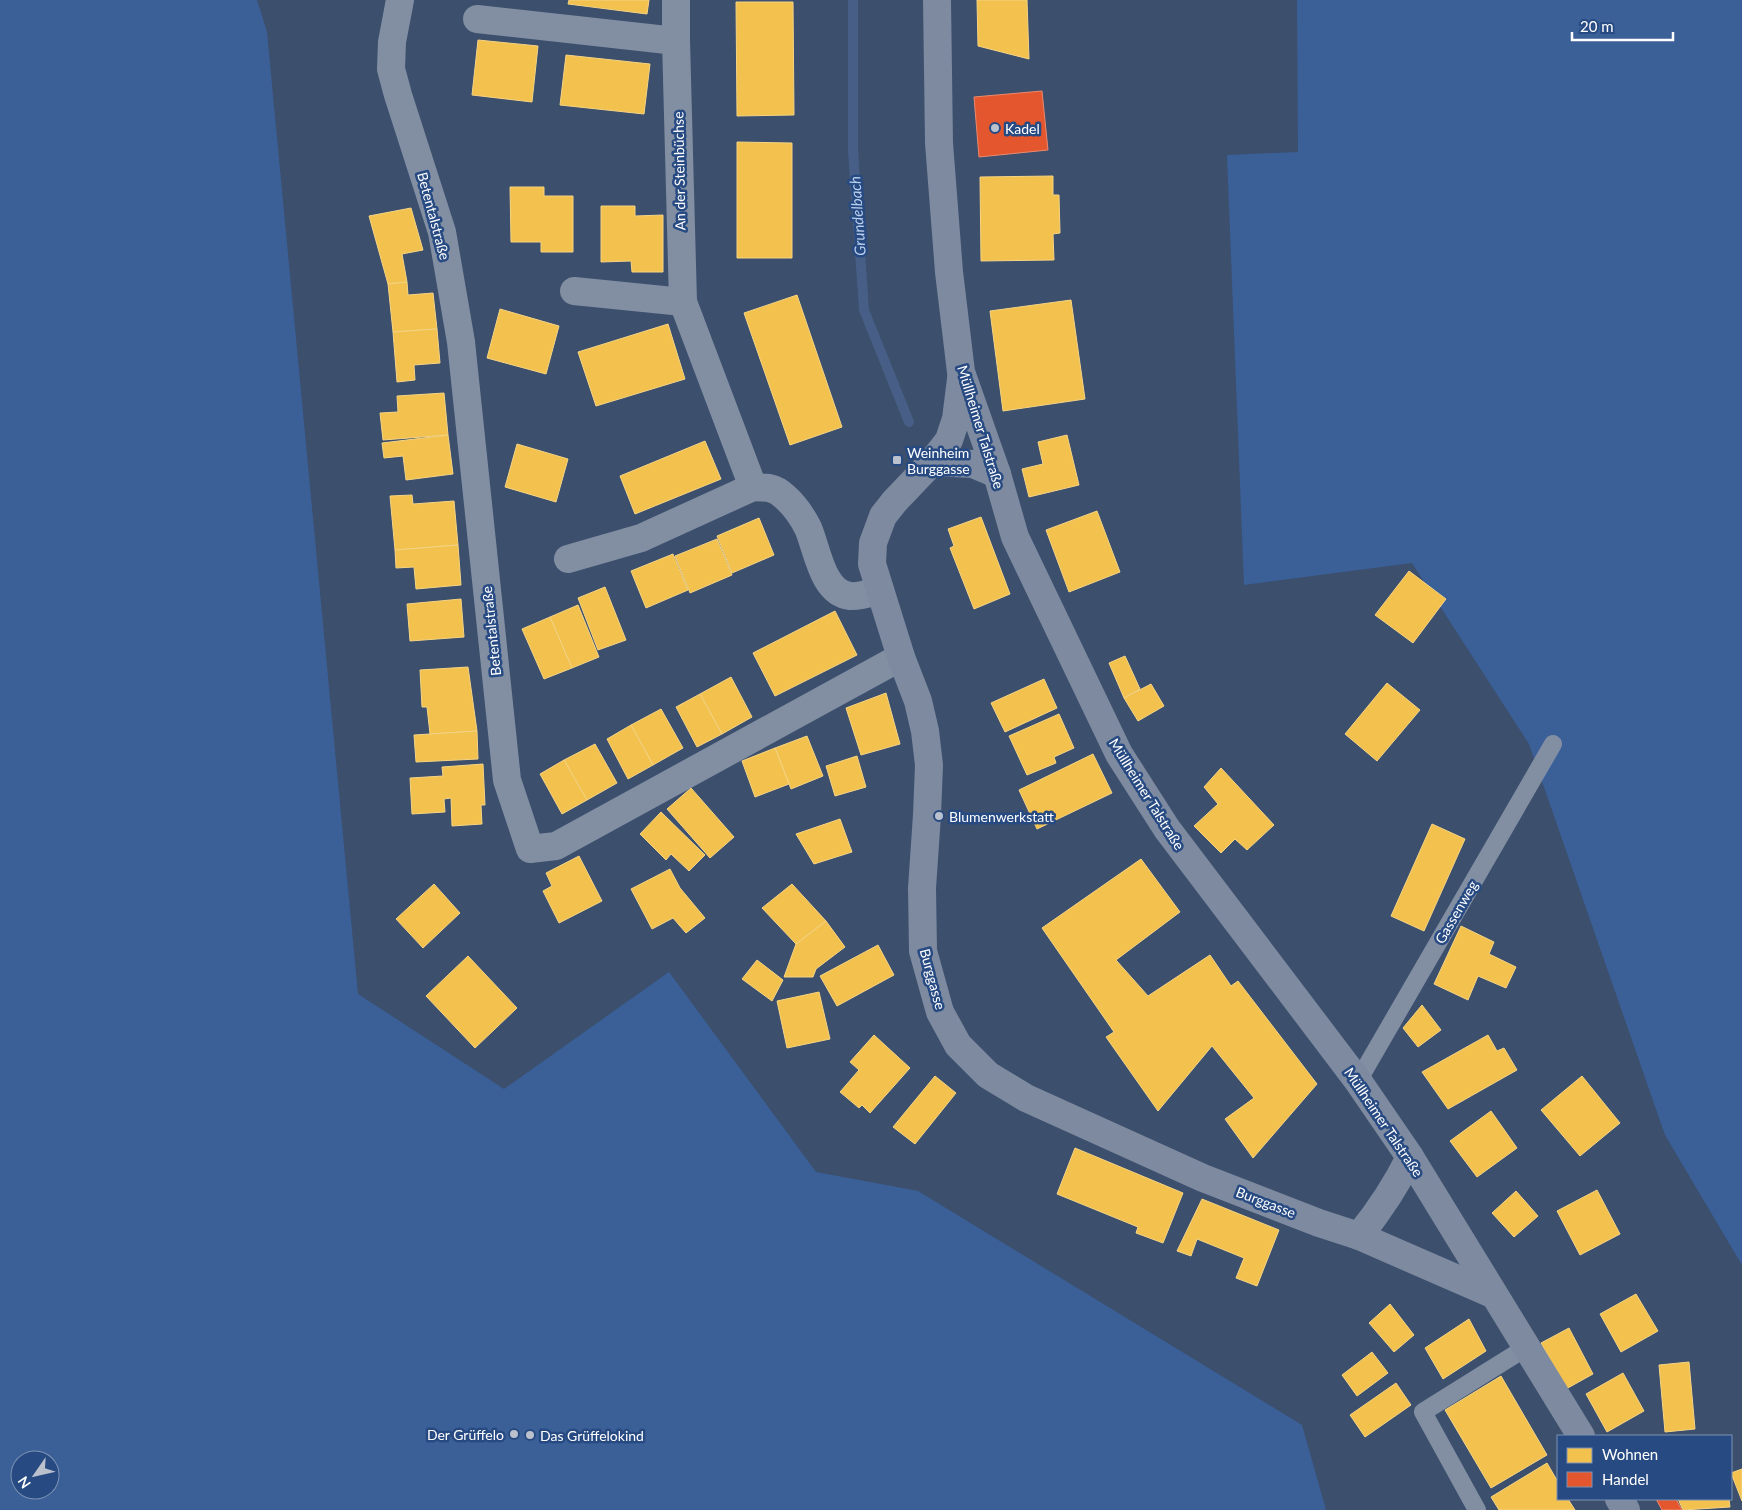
<svg xmlns="http://www.w3.org/2000/svg" width="1742" height="1510" viewBox="0 0 1742 1510" font-family="Lato,sans-serif">
<style>
.green{fill:#3b6098;fill-rule:evenodd}
.homes{fill:#f2c14e;stroke:#f6d483}
.shops{fill:#e4572e;stroke:#ec896d}
.lines{fill:none;stroke-linecap:round;stroke-linejoin:round}
.stream{stroke:#475f87;stroke-width:10}
.service{stroke:#828fa3;stroke-width:18}
.minor{stroke:#828fa3;stroke-width:28}
.secondary{stroke:#7d8a9f;stroke-width:28}
.poi-dot{fill:#bbc1cc;stroke:#274a82;stroke-width:2}
.labels{text-anchor:middle;dominant-baseline:central;stroke-width:5;stroke-linejoin:round;paint-order:stroke}
.poi-label{font-size:14px;fill:#fff;stroke:#274a82;text-anchor:start}
.street-label{font-size:14px;fill:#fff;stroke:#274a82}
.water-label{font-size:15px;font-style:italic;fill:#bbd0ee;stroke:#274a82}
</style>
<rect width="100%" height="100%" fill="#3c4f6d"/>
<g class="green">
<path d="M0 0H257L267 32 358 994 504 1089 669 972 816 1172 918 1191 1302 1425 1326 1510H0ZM20 1460H50V1490H20Z"/>
<path d="M1297 0H1742V1265L1665 1135 1529 744 1412 563 1244 585 1227 155 1298 152Z"/>
</g>
<g class="homes">
<path d="M569 0H649L647 14 568 4Z"/>
<path d="M977 0H1027L1029 59 978 46Z"/>
<path d="M736 2H793L794 115 737 116Z"/>
<path d="M478 40 538 46 532 102 472 95Z"/>
<path d="M566 55 650 64 644 114 560 105Z"/>
<path d="M737 142 792 143V258H737Z"/>
<path d="M1053 176V195H1059L1060 233 1053 234 1054 260 981 261 980 177Z"/>
<path d="M510 187H544V196H573V252H541V242H511Z"/>
<path d="M601 206H635V216L663 215V272H632L631 261 601 262Z"/>
<path d="M411 208 423 250 402 254 407 282 388 284 369 216Z"/>
<path d="M407 282 408 295 433 293 437 329 393 332 388 284Z"/>
<path d="M797 295 842 427 790 445 744 313Z"/>
<path d="M1071 300 1085 399 1003 411 990 311Z"/>
<path d="M500 309 559 326 546 374 487 358Z"/>
<path d="M668 324 685 379 596 406 578 352Z"/>
<path d="M437 329 440 363 414 365 415 380 397 382 393 332Z"/>
<path d="M444 393 448 435 383 440 380 413 398 412 397 396Z"/>
<path d="M448 435 453 474 406 480 403 456 384 458 382 443Z"/>
<path d="M1067 435 1079 485 1029 497 1022 469 1043 464 1038 442Z"/>
<path d="M705 441 721 479 635 514 620 476Z"/>
<path d="M517 444 568 459 556 502 505 487Z"/>
<path d="M412 495 413 504 454 501 458 545 395 550 390 496Z"/>
<path d="M1097 511 1120 572 1069 592 1046 530Z"/>
<path d="M981 517 1010 594 974 609 950 548 954 546 948 529Z"/>
<path d="M759 518 774 555 732 573 717 536Z"/>
<path d="M717 539 732 575 690 593 675 556Z"/>
<path d="M458 545 461 585 416 589 414 567 396 568 395 550Z"/>
<path d="M673 554 688 590 646 608 631 571Z"/>
<path d="M1409 571 1446 599 1413 643 1375 615Z"/>
<path d="M605 587 626 640 598 650 578 598Z"/>
<path d="M461 599 464 637 410 641 407 604Z"/>
<path d="M578 605 599 657 572 668 550 617Z"/>
<path d="M835 611 857 655 775 696 753 653Z"/>
<path d="M550 617 572 668 544 679 522 629Z"/>
<path d="M1125 656 1140 689 1124 698 1109 663Z"/>
<path d="M468 667 477 731 430 734 427 707H422L420 670Z"/>
<path d="M731 677 752 717 722 734 700 694Z"/>
<path d="M1044 679 1057 708 1005 732 991 703Z"/>
<path d="M1387 683 1420 710 1377 761 1345 734Z"/>
<path d="M1151 684 1164 706 1138 721 1124 698Z"/>
<path d="M886 693 900 744 861 755 846 708Z"/>
<path d="M700 694 722 734 697 747 676 707Z"/>
<path d="M661 709 683 748 653 765 631 725Z"/>
<path d="M1059 714 1074 748 1054 757 1056 763 1027 775 1009 736Z"/>
<path d="M631 725 653 765 628 779 607 739Z"/>
<path d="M477 731 478 759 416 762 414 735Z"/>
<path d="M807 736 823 776 791 789 775 748Z"/>
<path d="M595 744 617 783 587 800 564 760Z"/>
<path d="M775 748 789 784 755 797 742 761Z"/>
<path d="M1093 754 1112 793 1037 829 1019 790Z"/>
<path d="M857 756 866 787 835 796 826 766Z"/>
<path d="M564 760 587 800 562 814 540 774Z"/>
<path d="M483 764 485 805H481L482 824 452 826 451 798 444 799 445 812 412 814 410 778 443 776 442 767Z"/>
<path d="M1221 768 1274 825 1247 850 1235 839 1221 853 1194 826 1218 804 1204 787Z"/>
<path d="M691 788 734 837 710 858 667 809Z"/>
<path d="M661 812 705 855 689 871 671 854 666 860 640 834Z"/>
<path d="M840 819 852 852 814 864 796 834Z"/>
<path d="M1432 824 1465 839 1424 931 1391 916Z"/>
<path d="M579 856 602 901 559 923 543 891 552 886 546 873Z"/>
<path d="M1141 859 1180 912 1116 960 1148 996 1210 955 1231 986 1238 981 1317 1084 1253 1158 1225 1119 1254 1098 1212 1046 1158 1111 1106 1037 1114 1032 1042 928Z"/>
<path d="M670 869 680 888 705 918 686 933 673 918 652 929 631 889Z"/>
<path d="M434 884 460 913 423 948 396 919Z"/>
<path d="M792 884 826 921 796 944 762 908Z"/>
<path d="M826 921 845 947 816 969 813 977H784L796 944Z"/>
<path d="M1461 926 1494 942 1489 954 1516 967 1506 988 1478 976 1468 1000 1434 984Z"/>
<path d="M878 945 894 975 837 1006 820 976Z"/>
<path d="M468 956 517 1008 475 1048 426 996Z"/>
<path d="M757 960 783 980 772 1001 742 979Z"/>
<path d="M819 992 830 1039 787 1048 777 1001Z"/>
<path d="M1422 1005 1441 1030 1418 1047 1403 1028Z"/>
<path d="M874 1035 910 1068 870 1113 862 1105 859 1108 840 1092 859 1070 850 1062Z"/>
<path d="M1488 1035 1497 1051 1504 1048 1517 1070 1448 1109 1422 1072Z"/>
<path d="M935 1076 956 1093 915 1144 893 1127Z"/>
<path d="M1582 1076 1620 1123 1580 1156 1541 1110Z"/>
<path d="M1491 1111 1517 1148 1477 1177 1450 1141Z"/>
<path d="M1075 1148 1183 1193 1163 1243 1136 1233 1138 1227 1057 1194Z"/>
<path d="M1597 1190 1620 1234 1580 1255 1557 1211Z"/>
<path d="M1516 1191 1538 1216 1514 1237 1492 1213Z"/>
<path d="M1202 1199 1279 1230 1257 1286 1236 1278 1244 1258 1197 1239 1191 1256 1177 1251Z"/>
<path d="M1636 1294 1658 1331 1621 1352 1600 1314Z"/>
<path d="M1390 1304 1414 1335 1394 1352 1369 1323Z"/>
<path d="M1469 1319 1486 1351 1443 1379 1425 1348Z"/>
<path d="M1569 1328 1593 1374 1566 1389 1541 1343Z"/>
<path d="M1372 1352 1388 1373 1357 1396 1342 1375Z"/>
<path d="M1689 1362 1695 1429 1665 1432 1659 1365Z"/>
<path d="M1623 1373 1644 1411 1607 1432 1586 1394Z"/>
<path d="M1501 1376 1547 1455 1491 1488 1445 1410Z"/>
<path d="M1396 1383 1411 1405 1365 1437 1350 1415Z"/>
<path d="M1547 1463 1558 1482V1499H1568L1575 1510H1499L1491 1497Z"/>
<path d="M1742 1469V1501L1731 1473Z"/>
<path d="M1678 1499H1729L1730 1507 1683 1510Z"/>
</g>
<g class="shops">
<path d="M1042 91 1048 150 979 157 974 97Z"/>
<path d="M1656 1499H1676L1682 1510H1662Z"/>
</g>
<g class="lines">
<path class="stream" d="M853 0V150L864 310 909 422"/>
<g class="service">
<path d="M1358 1081 1553 744"/>
<path d="M1477 1510 1423 1412 1527 1347"/>
</g>
<g class="minor">
<path d="M400 0 392 42 391 69 398 95 442 232 461 342 507 780 530 849 556 846 901 657"/>
<path d="M676 0V41L683 302 753 487C758 488 764 487 769 488 774 489 781 493 785 497 795 506 802 516 808 528 817 548 822 593 850 596 859 597 870 593 880 590"/>
<path d="M477 19 676 41"/>
<path d="M574 291 683 302"/>
<path d="M568 559 641 538 753 487"/>
</g>
<g class="secondary">
<path d="M937 0 939 143 949 272 961 372 997 474 1015 537 1119 754 1167 829 1358 1081 1410 1157 1581 1436"/>
<path d="M961 379 956 419 949 440 932 462 894 502 883 516 873 543 872 564 901 657 918 701 925 731 929 765 927 815 922 888 923 951 940 1012 958 1045 988 1075 1026 1098 1203 1178 1319 1223 1359 1236 1492 1294"/>
<path d="M932 462 973 464 997 474"/>
<path d="M1359 1236C1379 1211 1396 1186 1410 1157"/>
<path d="M1619 1499 1626 1510"/>
</g>
</g>
<g class="poi-dot">
<circle cx="995" cy="128" r="5"/>
<rect x="892" y="455" width="10" height="10" rx="2.5"/>
<circle cx="939" cy="816" r="5"/>
<circle cx="514" cy="1434" r="5"/>
<circle cx="530" cy="1435" r="5"/>
</g>
<g class="labels">
<g class="poi-label">
<text x="1005" y="128">Kadel</text>
<text x="907" y="452">Weinheim<tspan x="907" dy="16">Burggasse</tspan></text>
<text x="949" y="816">Blumenwerkstatt</text>
<text x="504" y="1434" text-anchor="end">Der Grüffelo</text>
<text x="540" y="1435">Das Grüffelokind</text>
</g>
<g class="street-label">
<text transform="translate(679 171) rotate(-91)">An der Steinbüchse</text>
<text transform="translate(434 216) rotate(75)">Betentalstraße</text>
<text transform="translate(981 427) rotate(73)">Müllheimer Talstraße</text>
<text transform="translate(491 631) rotate(-96)">Betentalstraße</text>
<text transform="translate(1147 794) rotate(58)">Müllheimer Talstraße</text>
<text transform="translate(1456 912) rotate(-60)">Gassenweg</text>
<text transform="translate(933 979) rotate(75)">Burggasse</text>
<text transform="translate(1384 1122) rotate(56)">Müllheimer Talstraße</text>
<text transform="translate(1266 1202) rotate(21)">Burggasse</text>
</g>
<g class="water-label">
<text transform="translate(857 216) rotate(-94)">Grundelbach</text>
</g>
</g>
<rect x="1557" y="1435" width="175" height="65" fill="#274a82" stroke="#7d92b4"/>
<rect x="1567" y="1448" width="25" height="15" fill="#f2c14e" stroke="#7d92b4"/>
<text x="1602" y="1460" font-size="15" fill="#ffffff">Wohnen</text>
<rect x="1567" y="1472" width="25" height="15" fill="#e4572e" stroke="#7d92b4"/>
<text x="1602" y="1485" font-size="15" fill="#ffffff">Handel</text>
<g transform="translate(35 1475) rotate(236)"><circle r="24" fill="#274a82" stroke="#7d92b4"/>
<path d="M0-4L9 19L0 12L-9 19Z" fill="#bbc1cc"/>
<text y="-8" font-size="14" font-weight="bold" text-anchor="middle" fill="#ffffff">N</text>
</g>
<path d="M1572 32v8h101v-8" fill="none" stroke="#ffffff" stroke-width="2.5"/>
<text x="1580" y="32" font-size="15" fill="#ffffff" stroke="#274a82" stroke-width="4" paint-order="stroke">20 m</text>
</svg>
